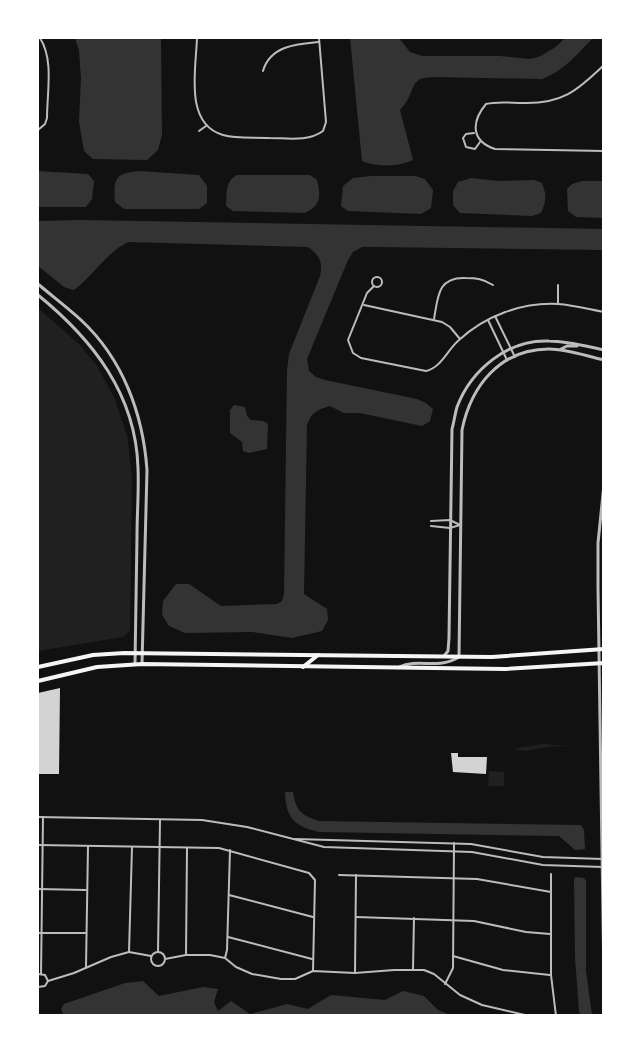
<svg xmlns="http://www.w3.org/2000/svg" width="641" height="1053" viewBox="0 0 641 1053" font-family="'Titillium Web',sans-serif">
<style>
.green{fill:#202020}
.water{fill:#333}
.building{fill:#d3d3d3}
.lines{fill:none;stroke-linecap:round;stroke-linejoin:round}
.minor{stroke:#bcbcbc;stroke-width:2}
.tertiary{stroke:#bcbcbc;stroke-width:3}
.primary{stroke:#f5f5f5;stroke-width:4}
</style>
<rect width="100%" height="100%" fill="#111"/>
<g class="green">
<path d="M38 308 80 345 97 366 114 397 127 435 132 477 130 631 123 637 38 651Z"/>
<path d="M542 744 569 746 547 747 526 751 513 749Z"/>
<path d="M489 771 504 772V786H488Z"/>
</g>
<g class="water">
<path d="M75 38H161L162 135 158 150 147 160 93 159 84 151 79 122 81 79 79 50Z"/>
<path d="M350 38H399L410 52 422 56H500L530 59 541 56 557 46 565 38H593C577 54 564 71 542 79L434 77C415 78 416 81 409 97 407 102 403 106 400 110L413 160C399 167 376 167 362 161Z"/>
<path d="M38 171 88 174 94 181 92 199 86 207H38Z"/>
<path d="M139 171 199 175 207 186V203L199 209H124L115 202C113 179 115 173 139 171Z"/>
<path d="M237 175H310L317 180C321 197 321 206 304 213L233 211 226 206C227 193 225 181 237 175Z"/>
<path d="M371 176H415L425 179 433 190 431 208 421 214 348 211 341 206 343 186 353 178Z"/>
<path d="M471 178 498 181 534 180 542 183C547 195 546 202 541 213L532 216 460 213 453 205V191L458 182Z"/>
<path d="M582 181H603V218L576 217 568 211 567 189 572 184Z"/>
<path d="M80 220 603 229V250L375 247H362L353 252 348 260 307 359 309 371 316 377 325 380 417 399 426 403 433 409 430 421 422 426 360 413H344L330 406C317 410 312 412 307 425L304 594 327 609 328 620 322 631 292 638 252 632 185 633 169 626 162 615 163 601 176 584H189L221 606 277 604 282 601 284 594 287 371 289 354 320 276C323 262 320 256 308 247L128 242C106 253 93 276 74 290L64 287 38 266V221Z"/>
<path d="M234 405 245 407 247 416 251 420 263 421 268 424 267 449 249 453 243 451 242 442 230 433V410Z"/>
<path d="M285 792H293C296 811 301 815 319 821L581 825 584 830 585 849 575 850 559 836 319 832C294 826 286 818 285 792Z"/>
<path d="M575 877 584 878 586 881V971L592 1015H580L579 1011 575 958 574 881Z"/>
<path d="M143 981 159 996 203 987 218 989 214 1002 218 1011 231 1001 250 1014 287 1004 308 1009 331 995 385 1000 403 991 424 996 438 1010 450 1015H38V1014H63L61 1009 64 1004 125 983Z"/>
</g>
<g class="building">
<path d="M60 688 59 774H38V693Z"/>
<path d="M451 753H458V757H487L486 774 453 772Z"/>
</g>
<g class="lines">
<g class="minor">
<path d="M197 38C196 69 184 124 223 135 237 139 254 137 269 138 287 138 308 142 323 131L326 122 319 38"/>
<path d="M604 65C577 91 562 104 523 103 511 103 498 101 486 104 471 122 471 141 495 149L604 151"/>
<path d="M263 71C270 46 296 44 319 42"/>
<path d="M38 130 45 124 47 118C47 92 54 60 40 38"/>
<path d="M199 131 206 126"/>
<path d="M474 133 466 134 463 138 466 147 475 149 480 142"/>
<circle cx="377" cy="282" r="5"/>
<path d="M558 285V304"/>
<path d="M374 286 367 293 348 340 353 353 361 358 426 371C441 368 448 349 459 340 485 316 522 302 558 304 573 305 588 309 604 312"/>
<path d="M364 305 442 322 450 327 460 339"/>
<path d="M495 316 515 357"/>
<path d="M434 319C438 298 437 277 465 278 477 278 483 279 493 285"/>
<path d="M488 320 507 360"/>
<path d="M431 521 450 520 460 525"/>
<path d="M431 526 450 528 460 525"/>
<path d="M38 817 202 820 247 827 324 847 472 852 543 865 603 867"/>
<path d="M295 839 471 844 543 857 603 859"/>
<path d="M38 845 219 848 309 873 315 880 313 971"/>
<path d="M551 874V975L556 1016"/>
<path d="M339 875 477 879 551 892"/>
<path d="M38 889 86 890"/>
<path d="M229 895 313 917"/>
<path d="M356 917 474 921 526 932 550 934"/>
<path d="M38 933H86"/>
<path d="M228 937 312 959"/>
<circle cx="158" cy="959" r="7"/>
<path d="M129 952 132 847"/>
<path d="M158 952 160 820"/>
<path d="M186 955 187 848"/>
<path d="M453 956 503 970 550 975"/>
<path d="M225 958 227 950 230 850"/>
<path d="M165 959 186 955H210L225 958 236 967 252 974 281 979H295L313 971 355 973 394 970H424L434 974 460 995 482 1005 529 1016"/>
<path d="M86 967 88 846"/>
<path d="M413 969 414 918"/>
<path d="M355 973 356 875"/>
<path d="M38 974 45 975 48 981 45 986 38 987"/>
<path d="M41 974 43 817"/>
<path d="M48 981 74 973 111 957 129 952 151 956"/>
<path d="M445 984 453 968 454 843"/>
</g>
<g class="tertiary">
<path d="M38 284C52 296 67 307 81 320 123 359 143 414 147 470L142 664"/>
<path d="M38 295C92 339 136 394 138 468 139 490 137 513 137 536 136 579 136 622 135 664"/>
<path d="M561 349 567 346H577"/>
<path d="M604 484 598 543V588L604 982"/>
<path d="M444 656 448 651 449 638 452 429C454 422 455 414 457 407 471 370 508 339 549 341 567 341 585 346 604 350"/>
<path d="M399 667C419 658 438 670 459 657L462 430C471 386 500 349 549 349 567 349 586 356 604 360"/>
</g>
<g class="primary">
<path d="M38 667 93 655 124 653 492 657 604 649"/>
<path d="M303 667 318 655"/>
<path d="M38 681 97 667 142 664 505 669 604 663"/>
</g>
</g>
<rect width="641" height="1053" fill="none" stroke="#ffffff" stroke-width="78"/>
</svg>
